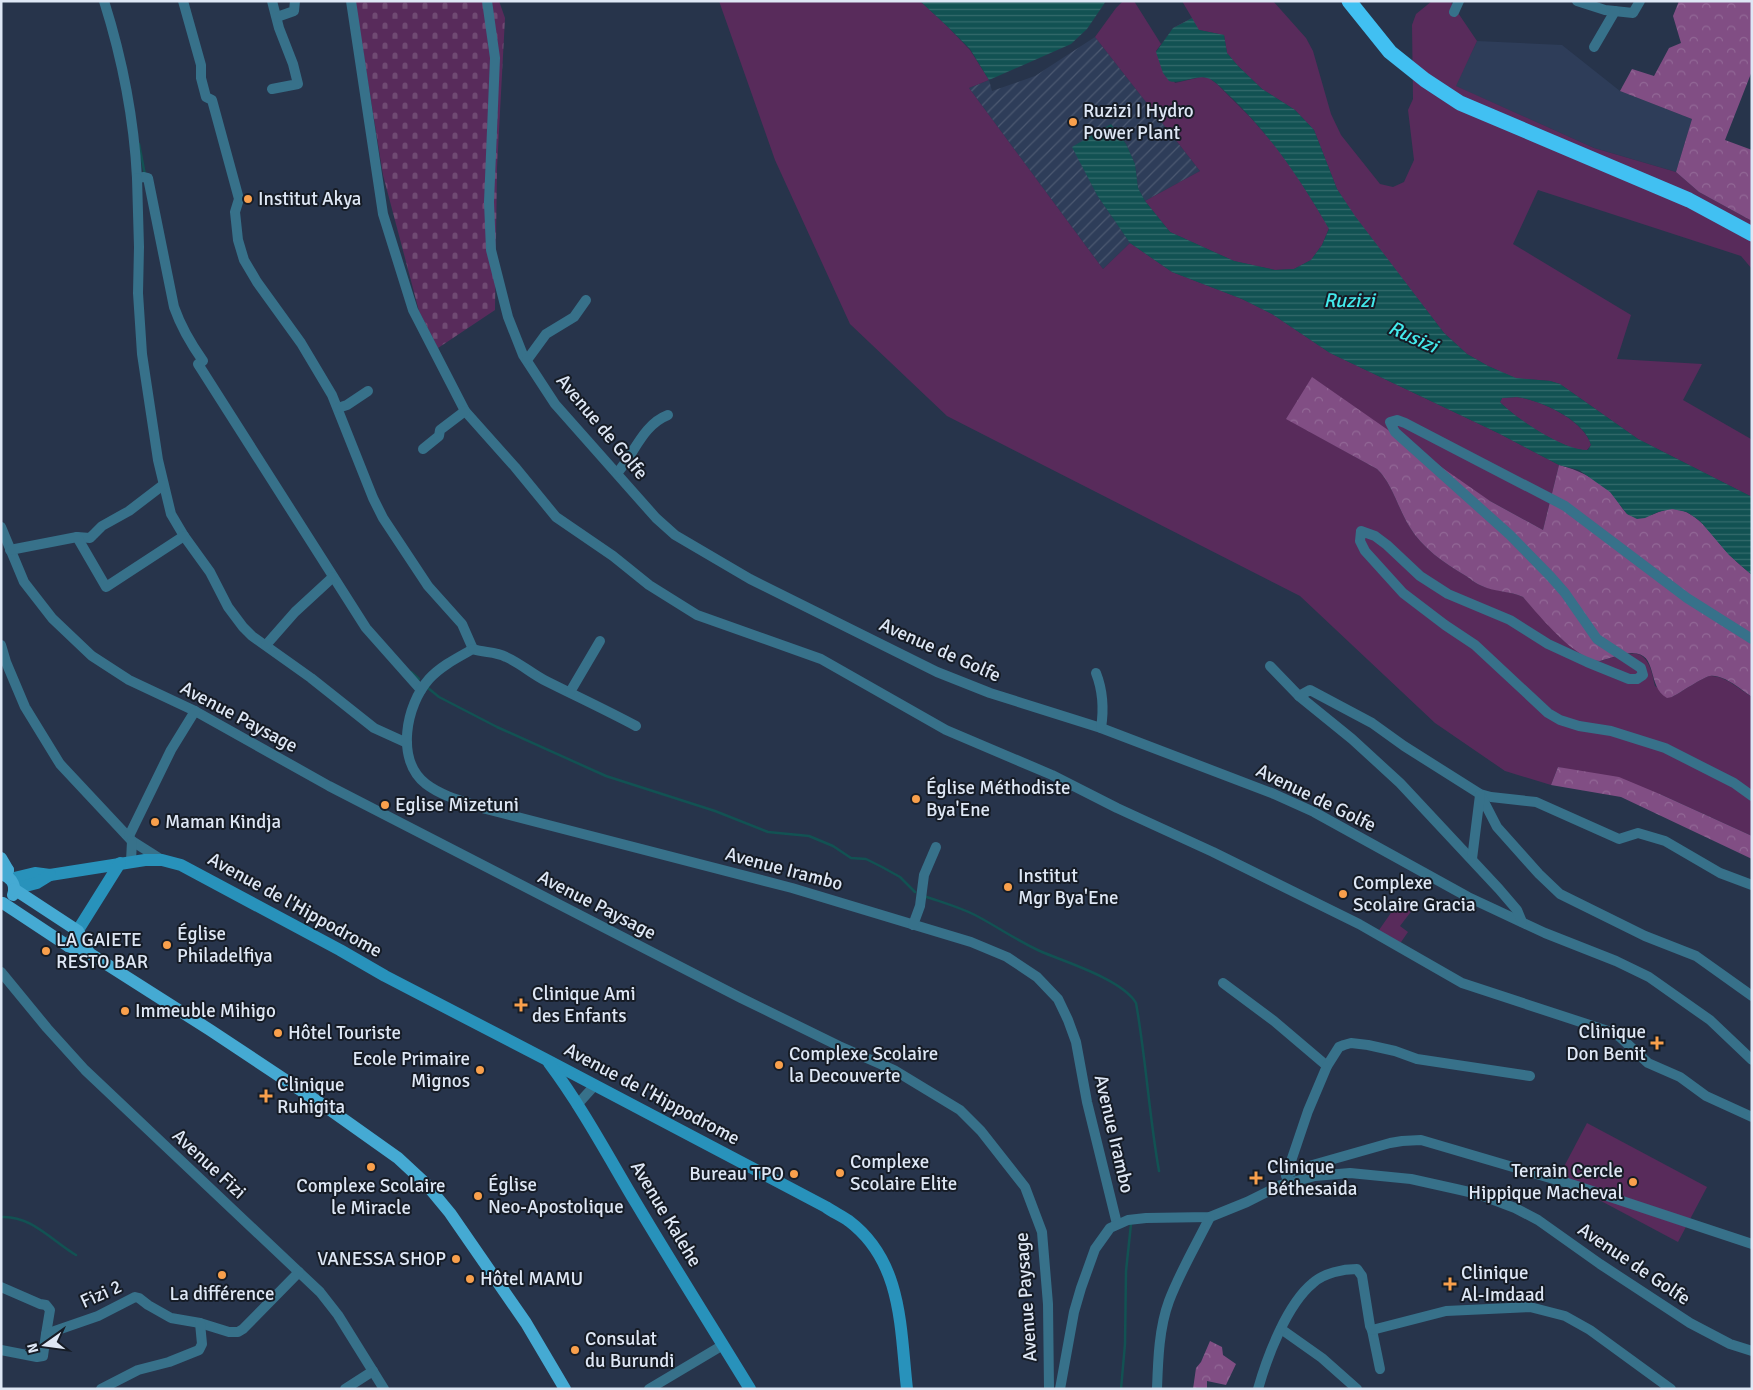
<svg xmlns="http://www.w3.org/2000/svg" width="1753" height="1390" viewBox="0 0 1753 1390" font-family="Signika,sans-serif">
<style>
.built{fill:#2e3d59}
.industrial{fill:url(#industrial-furrows)}
.green{fill:#582b5b}
.forest{fill:url(#forest-crowns)}
.cemetery{fill:url(#cemetery-stones)}
.water{fill:url(#water-rules);fill-rule:evenodd}
.lines{fill:none;stroke-linecap:round;stroke-linejoin:round}
.stream{stroke:#125253;stroke-width:2.5}
.street{stroke:#37718a;stroke-width:10}
.secondary{stroke:#2892bb;stroke-width:12}
.primary{stroke:#45aad3;stroke-width:12}
.highway{stroke:#41c0f2;stroke-width:15}
.poi-dot{fill:#f9a04c;stroke:#161c26;stroke-width:2}
.labels{text-anchor:middle;dominant-baseline:central;stroke-width:4;stroke-linejoin:round;paint-order:stroke}
.poi-label{font-size:19px;fill:#dee7f5;stroke:#161c26;text-anchor:start}
.street-label{font-size:19px;fill:#dee7f5;stroke:#161c26}
.water-label{font-size:20px;font-style:italic;fill:#43eaec;stroke:#161c26}
</style>
<defs>
<pattern id="industrial-furrows" width="10" height="10" patternUnits="userSpaceOnUse" patternTransform="scale(1.25)"><rect width="10" height="10" fill="#2e3d59"/><path d="M-1 1l2-2M0 10L10 0M9 11l2-2" fill="none" stroke="#4c5971"/></pattern>
<pattern id="forest-crowns" width="20" height="18" patternUnits="userSpaceOnUse" patternTransform="scale(1.25)"><rect width="20" height="18" fill="#814e84"/><path d="M2 6a3 3 0 1 1 6 0M12 15a3 3 0 1 1 6 0" fill="none" stroke="#926896"/></pattern>
<pattern id="cemetery-stones" width="16" height="16" patternUnits="userSpaceOnUse" patternTransform="scale(1.25)"><rect width="16" height="16" fill="#582b5b"/><path d="M2 7V4a2 2 0 0 1 4 0v3zM10 15v-3a2 2 0 0 1 4 0v3z" fill="#704a73"/></pattern>
<pattern id="water-rules" width="6" height="5" patternUnits="userSpaceOnUse" patternTransform="scale(1.25)"><rect width="6" height="5" fill="#125253"/><path d="M0 2.5h6" fill="none" stroke="#346b6c"/></pattern>
</defs>
<rect width="100%" height="100%" fill="#27344b"/>
<path class="built" d="M1477 41 1562 45 1620 91 1692 119 1676 172 1594 148 1455 86Z"/>
<path class="industrial" d="M1095 37 1200 171 1145 201 1138 188 1135 164 1126 144 1111 124 1073 147 1097 195 1130 243 1103 269 969 88 989 80 992 91 1035 76Z"/>
<g class="green">
<path d="M719 1H920L947 26 970 50 989 80 969 88 1103 269 1130 243 1172 272 1242 299 1272 314 1330 353 1498 433 1559 465 1543 530 1490 501 1286 418 1377 469C1392 483 1398 508 1409 526 1422 548 1444 563 1466 576 1471 579 1476 584 1482 586 1495 591 1510 591 1523 597L1564 641 1600 661C1635 651 1647 644 1655 686L1672 697C1680 693 1703 677 1710 676 1724 675 1741 690 1752 697V836L1662 795 1558 767 1551 785 1505 771 1435 723 1300 596 947 416 850 324 775 160Z"/>
<path d="M1123 1H1134L1161 44 1173 28 1192 18 1182 1H1273L1306 38 1313 51 1331 114 1341 135 1380 184 1393 187 1404 182 1414 160 1408 110 1413 99 1412 25 1416 14 1432 1H1450L1477 41 1456 86 1594 148 1676 172 1699 192 1752 221V269L1741 256 1538 190 1513 244 1631 315 1617 359 1702 364 1683 400 1751 439 1752 497 1638 439 1560 384 1550 381 1515 378 1488 366 1467 354 1444 333 1355 217 1337 189 1314 130 1295 110 1262 89 1238 66 1227 53 1224 35 1199 30 1173 28 1156 51 1175 83 1201 77 1209 78 1217 84 1251 118 1276 147 1297 176 1329 228 1322 245 1311 260 1294 269 1275 270 1234 261 1170 232 1145 201 1200 171 1095 37 1116 8Z"/>
<path d="M1517 397C1540 400 1584 420 1591 445L1587 450C1565 452 1515 418 1500 402L1502 398Z"/>
<path d="M1400 900 1413 909 1400 926 1408 932 1399 945 1379 930Z"/>
<path d="M1587 1123 1707 1187 1678 1242 1558 1178Z"/>
</g>
<g class="forest">
<path d="M1679 1H1752V71L1725 140 1752 150V221L1699 192 1676 172 1692 119 1620 91 1632 69 1654 76 1669 48 1681 43 1673 16Z"/>
<path d="M1312 377 1490 501 1543 530 1559 465C1578 470 1595 478 1610 491 1616 497 1623 512 1629 515 1649 523 1656 508 1674 509 1699 511 1713 538 1729 554 1736 562 1744 568 1752 575V697C1741 690 1724 674 1710 676 1703 677 1680 693 1672 697L1667 698C1646 686 1659 652 1631 653 1621 654 1610 658 1600 661 1575 660 1539 615 1523 597 1510 591 1495 592 1482 586 1476 584 1471 579 1466 576 1444 563 1422 548 1409 526 1398 508 1392 483 1377 469L1286 419Z"/>
<path d="M1558 767 1619 777 1662 795 1752 836V859L1621 797 1551 785Z"/>
<path d="M1210 1341 1222 1347 1223 1355 1236 1364 1226 1385 1207 1381V1389H1193L1196 1368 1201 1362Z"/>
</g>
<path class="cemetery" d="M355 1H499L505 18 497 168 495 310 438 348 419 311 383 175Z"/>
<g class="water">
<path d="M920 1H1106L1087 29 1071 44 989 80 970 49 947 26Z"/>
<path d="M1192 18 1199 30 1224 35 1227 53 1238 66 1262 89 1295 110 1314 130 1337 189 1355 216 1444 333 1467 354 1488 366 1516 378 1550 381 1560 384 1638 439 1752 497V575L1729 555 1700 521 1687 512 1672 509 1658 512 1645 518 1637 519 1627 514 1610 492 1579 470 1559 465 1498 433 1330 353 1272 314 1242 299 1172 272 1130 243 1097 195 1072 147 1111 124 1126 144 1135 164 1138 188 1145 201 1170 232 1234 261 1275 270 1294 269 1311 260 1322 245 1329 229C1302 182 1272 137 1233 99 1226 93 1218 83 1210 79 1197 73 1182 85 1169 81L1163 73 1156 52 1173 28ZM1517 397C1540 400 1585 420 1591 445L1588 450C1566 452 1515 418 1500 402L1502 398Z"/>
</g>
<g class="lines">
<g class="stream">
<path d="M139 144 145 175"/>
<path d="M411 672 419 679"/>
<path d="M428 688 439 697 497 727 606 776 715 811 768 832 809 836 833 846 851 858 866 859 882 867 900 877 915 892"/>
<path d="M924 896C941 902 959 907 975 915 998 927 1019 942 1042 952 1066 962 1123 980 1136 1003 1146 1059 1149 1115 1159 1171"/>
<path d="M1 1217C31 1215 52 1241 76 1255"/>
<path d="M1121 1389 1125 1344 1126 1271 1131 1224"/>
</g>
<g class="street">
<path d="M104 1C122 58 134 119 137 178L144 177 148 178 174 307C181 327 191 344 203 361L198 364 366 628 421 690"/>
<path d="M183 1 201 65V78L206 97 212 100 239 199 235 212 238 240 244 260 257 282 301 343 332 395 373 498 383 518 428 586 462 624 473 649"/>
<path d="M272 1 279 28 293 64 298 84 272 89"/>
<path d="M351 1 383 214 413 310 465 411 515 467 556 517 613 556 649 585 697 615 821 659 946 730 1052 775 1117 808 1213 852 1359 924 1462 983 1611 1032 1620 1037 1648 1063 1680 1077 1706 1096 1752 1117"/>
<path d="M487 1 495 58 489 202 491 250 508 317 523 355 555 404 656 518 675 535 750 579 937 672 990 693 1101 728 1274 794 1314 812 1468 897 1545 933 1616 961 1649 977 1710 1020 1752 1060"/>
<path d="M1577 1 1605 10 1633 13 1640 1"/>
<path d="M1454 12 1459 1"/>
<path d="M277 17 294 11 295 1"/>
<path d="M1594 47 1615 11"/>
<path d="M137 178 139 247 138 293 142 354 158 460 171 514 184 536 210 572 228 607 243 627 252 636 311 678 374 728 407 743"/>
<path d="M527 360 546 334 574 317 586 300"/>
<path d="M338 408 347 405 368 391"/>
<path d="M423 449 439 436 440 430 465 411"/>
<path d="M617 473C634 455 642 425 668 415"/>
<path d="M1 527 24 582 52 618 92 656 129 680 195 711 329 786 741 998 839 1046 894 1070 960 1110 981 1131 1025 1187 1042 1232 1048 1304 1049 1389"/>
<path d="M77 537 90 538 102 526 129 511 163 485"/>
<path d="M10 550 77 537 106 587 184 536"/>
<path d="M1752 639 1687 598 1565 506 1405 423 1397 420 1390 422 1395 432 1510 535 1551 577 1565 593 1597 639 1641 668 1643 675 1637 679H1629L1587 662 1548 644 1510 620 1448 594 1420 576 1387 545 1375 536 1361 531 1360 541 1365 551 1403 593 1445 625 1475 645 1548 713 1560 720 1579 726 1611 731 1665 748 1734 783 1752 796"/>
<path d="M1 645 6 662 25 707 60 764 132 841 162 860"/>
<path d="M266 645 295 612 333 577"/>
<path d="M473 649C457 658 441 666 429 679 406 705 395 760 426 784 443 797 466 802 486 809L792 888 971 942 1007 957 1037 977 1058 999 1068 1020 1076 1042 1087 1102 1117 1224"/>
<path d="M473 649C484 653 495 651 506 657 520 663 532 674 546 681 576 696 606 710 636 726"/>
<path d="M1270 666 1299 696 1352 739 1400 783 1499 889 1517 910 1522 922"/>
<path d="M1096 673C1103 691 1104 709 1101 728"/>
<path d="M570 692 600 641"/>
<path d="M1299 696 1310 690 1372 723 1404 746 1480 794 1491 797 1536 802 1619 839 1638 833 1665 841 1720 873 1752 885"/>
<path d="M1480 794 1497 827 1539 874 1560 894 1645 936 1696 956 1752 996"/>
<path d="M129 836 171 750 195 711"/>
<path d="M1472 859 1480 795"/>
<path d="M131 861 132 841"/>
<path d="M913 925 920 906 924 875 936 847"/>
<path d="M1 972 47 1028 85 1070 320 1292 338 1315 384 1389"/>
<path d="M1223 983 1274 1021 1327 1066"/>
<path d="M577 1105 595 1085"/>
<path d="M1288 1174 1295 1170 1390 1143 1402 1141 1421 1140 1574 1185 1752 1244"/>
<path d="M1286 1176 1308 1111 1327 1066 1339 1047 1344 1045 1351 1043 1368 1045 1395 1051 1417 1059 1530 1076"/>
<path d="M1 1287 40 1304 46 1305 50 1310 46 1334"/>
<path d="M1281 1329 1322 1358 1357 1389"/>
<path d="M1372 1330 1380 1369"/>
<path d="M1 1350 37 1357 43 1356 46 1334 98 1316 135 1297 139 1298 148 1305 171 1318 200 1323 229 1332H238L243 1329 299 1272"/>
<path d="M101 1389 138 1370 169 1362 199 1350 202 1344 200 1323"/>
<path d="M345 1389 373 1371"/>
<path d="M649 1389 723 1345"/>
<path d="M1060 1389 1074 1312 1081 1288 1095 1249 1110 1228 1128 1220 1146 1218 1210 1217 1247 1202 1281 1185 1315 1176 1350 1173 1411 1179 1456 1189 1478 1194 1515 1208 1538 1220 1600 1264 1690 1323 1730 1344 1752 1351"/>
<path d="M1157 1389C1158 1360 1159 1328 1169 1301 1180 1272 1196 1245 1210 1217"/>
<path d="M1258 1389C1267 1357 1287 1304 1313 1283 1324 1273 1343 1269 1357 1269L1362 1276 1370 1326 1372 1330 1446 1311 1530 1307 1565 1316 1590 1330 1671 1389"/>
</g>
<g class="secondary">
<path d="M10 879 35 873 50 875 145 860H162L181 865 340 950 385 976 547 1060 826 1207C833 1212 842 1216 849 1221 903 1262 900 1328 907 1389"/>
<path d="M14 889 37 883 50 875"/>
<path d="M68 946 120 863"/>
<path d="M549 1063C582 1107 608 1156 636 1203 673 1265 712 1327 750 1389"/>
</g>
<g class="primary">
<path d="M1 858 8 870"/>
<path d="M8 870 4 875C13 879 16 887 13 895"/>
<path d="M14 889 78 931 89 953"/>
<path d="M3 903 68 946 89 953 210 1030 329 1109 398 1158 426 1184 450 1213 526 1323 565 1389"/>
</g>
<path class="highway" d="M1349 1 1390 52 1425 80 1460 103 1689 200 1752 234"/>
</g>
<g class="poi-dot">
<circle cx="1073" cy="122" r="5"/>
<circle cx="248" cy="199" r="5"/>
<circle cx="916" cy="799" r="5"/>
<circle cx="385" cy="805" r="5"/>
<circle cx="155" cy="822" r="5"/>
<circle cx="1008" cy="887" r="5"/>
<circle cx="1343" cy="894" r="5"/>
<circle cx="167" cy="945" r="5"/>
<circle cx="46" cy="951" r="5"/>
<path d="M518.5 997.5h5v5h5v5h-5v5h-5v-5h-5v-5h5z"/>
<circle cx="125" cy="1011" r="5"/>
<circle cx="278" cy="1033" r="5"/>
<path d="M1654.5 1035.5h5v5h5v5h-5v5h-5v-5h-5v-5h5z"/>
<circle cx="779" cy="1065" r="5"/>
<circle cx="480" cy="1070" r="5"/>
<path d="M263.5 1088.5h5v5h5v5h-5v5h-5v-5h-5v-5h5z"/>
<circle cx="371" cy="1167" r="5"/>
<circle cx="840" cy="1173" r="5"/>
<circle cx="794" cy="1174" r="5"/>
<path d="M1253.5 1170.5h5v5h5v5h-5v5h-5v-5h-5v-5h5z"/>
<circle cx="1633" cy="1182" r="5"/>
<circle cx="478" cy="1196" r="5"/>
<circle cx="456" cy="1259" r="5"/>
<circle cx="222" cy="1275" r="5"/>
<circle cx="470" cy="1279" r="5"/>
<path d="M1447.5 1276.5h5v5h5v5h-5v5h-5v-5h-5v-5h5z"/>
<circle cx="575" cy="1350" r="5"/>
</g>
<g class="labels">
<g class="poi-label">
<text x="1083" y="111">Ruzizi I Hydro<tspan x="1083" dy="22">Power Plant</tspan></text>
<text x="258" y="199">Institut Akya</text>
<text x="926" y="788">Église Méthodiste<tspan x="926" dy="22">Bya'Ene</tspan></text>
<text x="395" y="805">Eglise Mizetuni</text>
<text x="165" y="822">Maman Kindja</text>
<text x="1018" y="876">Institut<tspan x="1018" dy="22">Mgr Bya'Ene</tspan></text>
<text x="1353" y="883">Complexe<tspan x="1353" dy="22">Scolaire Gracia</tspan></text>
<text x="177" y="934">Église<tspan x="177" dy="22">Philadelfiya</tspan></text>
<text x="56" y="940">LA GAIETE<tspan x="56" dy="22">RESTO BAR</tspan></text>
<text x="532" y="994">Clinique Ami<tspan x="532" dy="22">des Enfants</tspan></text>
<text x="135" y="1011">Immeuble Mihigo</text>
<text x="1646" y="1032" text-anchor="end">Clinique<tspan x="1646" dy="22">Don Benit</tspan></text>
<text x="288" y="1033">Hôtel Touriste</text>
<text x="789" y="1054">Complexe Scolaire<tspan x="789" dy="22">la Decouverte</tspan></text>
<text x="470" y="1059" text-anchor="end">Ecole Primaire<tspan x="470" dy="22">Mignos</tspan></text>
<text x="277" y="1085">Clinique<tspan x="277" dy="22">Ruhigita</tspan></text>
<text x="850" y="1162">Complexe<tspan x="850" dy="22">Scolaire Elite</tspan></text>
<text x="1267" y="1167">Clinique<tspan x="1267" dy="22">Béthesaida</tspan></text>
<text x="1623" y="1171" text-anchor="end">Terrain Cercle<tspan x="1623" dy="22">Hippique Macheval</tspan></text>
<text x="784" y="1174" text-anchor="end">Bureau TPO</text>
<text x="488" y="1185">Église<tspan x="488" dy="22">Neo-Apostolique</tspan></text>
<text x="371" y="1186" text-anchor="middle">Complexe Scolaire<tspan x="371" dy="22">le Miracle</tspan></text>
<text x="446" y="1259" text-anchor="end">VANESSA SHOP</text>
<text x="1461" y="1273">Clinique<tspan x="1461" dy="22">Al-Imdaad</tspan></text>
<text x="480" y="1279">Hôtel MAMU</text>
<text x="222" y="1294" text-anchor="middle">La différence</text>
<text x="585" y="1339">Consulat<tspan x="585" dy="22">du Burundi</tspan></text>
</g>
<g class="street-label">
<text transform="translate(602 427) rotate(50)">Avenue de Golfe</text>
<text transform="translate(940 650) rotate(24)">Avenue de Golfe</text>
<text transform="translate(239 717) rotate(28)">Avenue Paysage</text>
<text transform="translate(1316 798) rotate(26)">Avenue de Golfe</text>
<text transform="translate(784 869) rotate(15)">Avenue Irambo</text>
<text transform="translate(295 905) rotate(29)">Avenue de l'Hippodrome</text>
<text transform="translate(597 905) rotate(27)">Avenue Paysage</text>
<text transform="translate(652 1094) rotate(28)">Avenue de l'Hippodrome</text>
<text transform="translate(1114 1134) rotate(77)">Avenue Irambo</text>
<text transform="translate(209 1164) rotate(43)">Avenue Fizi</text>
<text transform="translate(666 1214) rotate(59)">Avenue Kalehe</text>
<text transform="translate(1634 1264) rotate(34)">Avenue de Golfe</text>
<text transform="translate(101 1294) rotate(-24)">Fizi 2</text>
<text transform="translate(1026 1297) rotate(-94)">Avenue Paysage</text>
</g>
<g class="water-label">
<text x="1349" y="300">Ruzizi</text>
<text transform="translate(1413 337) rotate(24)">Rusizi</text>
</g>
</g>
<rect width="1753" height="1390" fill="none" stroke="#dee7f5" stroke-width="5"/>
<g transform="translate(45 1345) rotate(256)" stroke="#161c26" stroke-width="4" paint-order="stroke">
<path d="M0-4L9 19L0 12L-9 19Z" fill="#dee7f5"/>
<text y="-8" font-size="14" font-weight="bold" text-anchor="middle" fill="#dee7f5">N</text>
</g>
</svg>
